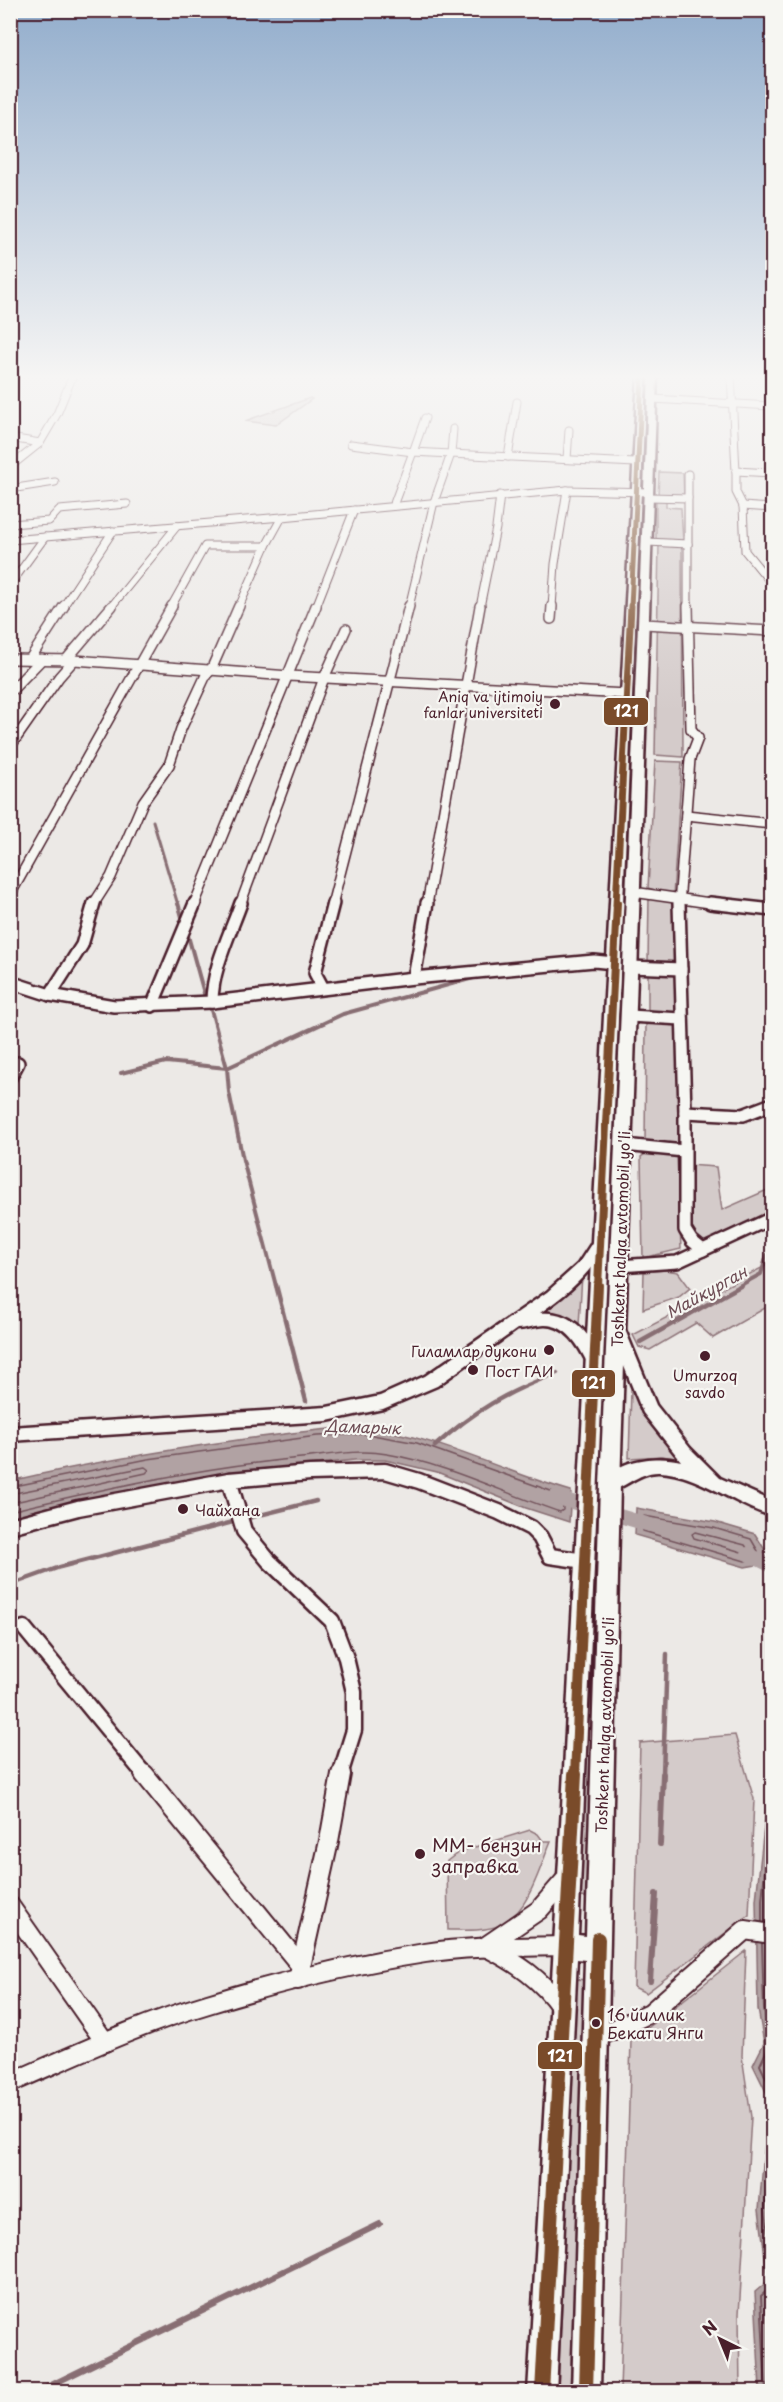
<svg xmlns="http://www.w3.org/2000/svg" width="783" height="2402" viewBox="0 0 783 2402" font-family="'Playpen Sans',sans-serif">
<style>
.green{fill:#d4cbca;stroke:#8f757a;stroke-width:1.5}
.water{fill:#b1a2a3;stroke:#886e73;stroke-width:1.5}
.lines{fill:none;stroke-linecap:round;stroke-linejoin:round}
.shore-far1{stroke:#73535b;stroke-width:1.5}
.shore{stroke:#73535b;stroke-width:2}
.stream-far3{stroke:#886e73;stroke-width:3}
.stream-far2{stroke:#886e73;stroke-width:4}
.stream-far1{stroke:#886e73;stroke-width:4.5}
.stream{stroke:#886e73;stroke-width:6}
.canal{stroke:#b1a2a3;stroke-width:14}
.minor-far4-casing{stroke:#4a1f2b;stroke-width:9}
.minor-far3-casing{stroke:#4a1f2b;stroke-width:12}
.minor-far2-casing{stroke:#4a1f2b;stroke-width:16}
.minor-far1-casing{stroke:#4a1f2b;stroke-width:19}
.minor-casing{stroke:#4a1f2b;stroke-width:22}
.major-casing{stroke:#4a1f2b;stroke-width:5}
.highway-casing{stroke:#4a1f2b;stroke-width:5}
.minor-far4{stroke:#f6f6f2;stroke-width:7}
.minor-far3{stroke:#f6f6f2;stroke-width:9}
.minor-far2{stroke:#f6f6f2;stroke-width:11}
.minor-far1{stroke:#f6f6f2;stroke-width:14}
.minor{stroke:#f6f6f2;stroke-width:18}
.major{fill:#f6f6f2;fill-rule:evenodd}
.highway{fill:#f6f6f2;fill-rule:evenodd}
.bus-1-far4-casing{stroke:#f6f6f2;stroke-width:8}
.bus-1-far3-casing{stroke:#f6f6f2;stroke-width:10}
.bus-1-far2-casing{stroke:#f6f6f2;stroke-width:13}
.bus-1-far1-casing{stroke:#f6f6f2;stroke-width:15}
.bus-1-casing{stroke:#f6f6f2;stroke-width:18}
.bus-1-far4{stroke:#7a4b2a;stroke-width:5}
.bus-1-far3{stroke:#7a4b2a;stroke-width:7}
.bus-1-far2{stroke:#7a4b2a;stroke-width:8}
.bus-1-far1{stroke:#7a4b2a;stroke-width:10}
.bus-1{stroke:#7a4b2a;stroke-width:14}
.poi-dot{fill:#4a1f2b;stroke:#f6f6f2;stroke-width:2}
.labels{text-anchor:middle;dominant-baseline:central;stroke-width:4.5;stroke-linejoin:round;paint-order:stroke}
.far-poi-label{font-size:14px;fill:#4a1f2b;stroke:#f6f6f2;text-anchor:end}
.street-label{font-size:15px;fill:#4a1f2b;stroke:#f6f6f2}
.poi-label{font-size:15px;fill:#4a1f2b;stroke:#f6f6f2;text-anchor:start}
.water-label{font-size:16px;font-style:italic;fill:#6e4d55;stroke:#f6f6f2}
.near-bus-label{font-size:16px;fill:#4a1f2b;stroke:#f6f6f2;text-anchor:start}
.near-poi-label{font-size:18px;fill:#4a1f2b;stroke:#f6f6f2;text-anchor:start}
.line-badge{stroke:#f6f6f2;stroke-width:2}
.badge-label{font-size:16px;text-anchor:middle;font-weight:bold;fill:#fff}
</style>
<rect width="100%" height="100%" fill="#ece9e6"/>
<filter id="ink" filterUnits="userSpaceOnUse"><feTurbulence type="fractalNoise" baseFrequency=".0167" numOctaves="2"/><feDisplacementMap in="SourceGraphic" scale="12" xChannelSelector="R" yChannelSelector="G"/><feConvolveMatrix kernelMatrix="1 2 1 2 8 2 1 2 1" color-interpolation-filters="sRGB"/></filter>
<g filter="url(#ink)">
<g class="green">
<path d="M310 398 312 399 276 425 245 421Z"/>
<path d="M659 472 683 473 684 497 658 496Z"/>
<path d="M639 498H643L628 898H623Z"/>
<path d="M656 498 666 500V507L681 508 683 542 656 540Z"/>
<path d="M659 544 682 545 683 757 655 755Z"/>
<path d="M655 761 682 762 673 896 648 888Z"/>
<path d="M649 897 674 903V964L648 963Z"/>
<path d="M621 911 628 912 619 1153H611Z"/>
<path d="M648 971 676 973 677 1015 648 1014Z"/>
<path d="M646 1022 677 1024 679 1147 645 1145Z"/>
<path d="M648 1152 673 1153 677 1156 681 1249 643 1258 641 1157Z"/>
<path d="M687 1165 716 1167 722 1210 772 1188V1212L705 1242 693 1232 689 1214Z"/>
<path d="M610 1181 616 1182 606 1456 598 1455Z"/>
<path d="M771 1263 772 1304 713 1338 696 1323 650 1350 639 1347 633 1335Z"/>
<path d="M665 1270 678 1272 690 1288 679 1297 643 1309 644 1272Z"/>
<path d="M582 1275 579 1325 547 1310Z"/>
<path d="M631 1391 663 1439 682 1461 663 1456 629 1458Z"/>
<path d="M595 1549 603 1550 591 1898 581 1897Z"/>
<path d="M735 1735 754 1799 749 1915 646 1993 634 1987 640 1743Z"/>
<path d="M530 1830 538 1834 543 1841H551C537 1873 527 1925 485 1929 473 1931 460 1930 448 1930L447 1861 459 1852Z"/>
<path d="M746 1951 742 2056 751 2117 739 2314 740 2391H620L631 2041Z"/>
<path d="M576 1979 586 1980 570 2391 558 2392Z"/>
</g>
<g class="water">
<path d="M364 1427C435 1436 501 1471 571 1491L569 1522 526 1508 437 1472 385 1460H355L214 1475 132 1490 11 1517 10 1481C88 1463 166 1450 245 1439 284 1434 324 1428 364 1427Z"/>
<path d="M636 1508 715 1522 755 1534 765 1550 762 1564 745 1567 635 1535Z"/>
<path d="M772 1754V2391H760L755 2292 768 2281 759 2209 769 2098 753 2065 764 2043 758 2009 756 1900Z"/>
</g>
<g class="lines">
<g class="shore-far1">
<path d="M10 1487 148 1459 317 1436 367 1434 417 1443 562 1495 563 1510 560 1512C503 1493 447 1464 387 1454 359 1449 329 1455 301 1458 203 1467 106 1488 10 1511"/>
<path d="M10 1494 145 1467 149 1470 146 1473 10 1503"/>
<path d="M644 1516 714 1528 751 1539 758 1551 757 1558 745 1561 643 1531 641 1519Z"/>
<path d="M695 1532 745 1545 749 1551 745 1553 694 1538 692 1534Z"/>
</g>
<g class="shore">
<path d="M762 1922V1900L772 1802"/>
<path d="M762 1943 764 2009 770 2043 760 2065 772 2091"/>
<path d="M770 1944 772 2012"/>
<path d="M772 2121 765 2209 772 2266"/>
<path d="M766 2392 761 2296 772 2286"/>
</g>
<path class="stream-far3" d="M153 821 178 905"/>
<g class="stream-far2">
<path d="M178 903 184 924"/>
<path d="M187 932 205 997"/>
<path d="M211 1010 227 1068 229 1092 243 1160 276 1286"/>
<path d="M121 1073 166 1062 227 1068 343 1014 477 977"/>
<path d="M739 1286 761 1274 767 1255 772 1252"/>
</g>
<g class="stream-far1">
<path d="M276 1285 306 1401"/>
<path d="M640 1342 742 1285"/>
<path d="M435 1446C475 1410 507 1392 557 1373"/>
<path d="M244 1519 316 1501"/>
<path d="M10 1585 60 1567 237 1521"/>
<path d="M663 1775 667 1654"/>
</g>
<g class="stream">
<path d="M660 1844 663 1774"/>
<path d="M650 1981 656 1894"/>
<path d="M37 2392 380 2224"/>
</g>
<g class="canal">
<path d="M555 1497 650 1525"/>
<path d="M748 1554 772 1566"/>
</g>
<g class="minor-far4-casing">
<g id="minor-far4">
<path d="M731 375 736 471 772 473"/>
<path d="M653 399 772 406"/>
<path d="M10 438 40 443"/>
<path d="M351 444 413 452 425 418"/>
<path d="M508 457 517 402"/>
<path d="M567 459 569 430"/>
<path d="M10 467 40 443 57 414 73 375"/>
<path d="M736 471V492L743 506 745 551 772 584"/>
<path d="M10 489 55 482"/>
<path d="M649 497 688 498"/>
<path d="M393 506 413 452 451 454 453 429"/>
<path d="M743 506 772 508"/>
<path d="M10 524 49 521 59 510 127 504"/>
<path d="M10 540 282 517"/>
<path d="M647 542 688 544"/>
<path d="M10 585 45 537"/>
<path d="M63 607 113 531"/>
<path d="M111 607 177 526"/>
<path d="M171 607 205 546H266L282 517 567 490 649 492"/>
<path d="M239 607 266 546"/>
<path d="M316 607 354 510"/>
<path d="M409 607 434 502 451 454 636 463"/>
<path d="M480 607 496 528 500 495"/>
<path d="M552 607 555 564 567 490"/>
<path d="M688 607V474"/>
</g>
</g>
<g class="minor-far3-casing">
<g id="minor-far3">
<path d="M551 619 552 606"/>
<path d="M644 624 772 631"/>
<path d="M10 659 74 660 289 676 626 694"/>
<path d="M30 659 64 606"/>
<path d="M66 660 112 606"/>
<path d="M10 692 42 659"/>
<path d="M10 747 59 677 74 660"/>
<path d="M686 815 772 824"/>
<path d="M633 892 724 905"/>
<path d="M10 895 172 606"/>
<path d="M93 905 111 877 143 802 169 765 181 729 206 675 211 670 239 606"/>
<path d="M194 905 316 606"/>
<path d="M240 905 324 678 346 629"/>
<path d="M332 905 409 606"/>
<path d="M427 905 480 606"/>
<path d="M679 905 690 759 698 738 691 729 688 606"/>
</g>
</g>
<g class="minor-far2-casing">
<g id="minor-far2">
<path d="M94 903 82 945 50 995 114 1006 212 1002 414 978 594 961 614 963"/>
<path d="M679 903 685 1112V1230L692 1241 703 1250"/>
<path d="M710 903 772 910"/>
<path d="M631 967 681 969"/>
<path d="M414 978 427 903"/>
<path d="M10 982 50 995"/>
<path d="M323 988 315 973 333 903"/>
<path d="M212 1002C212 969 230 934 241 903"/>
<path d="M152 1006 195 903"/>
<path d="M629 1016 682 1019"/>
<path d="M10 1078 18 1063"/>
<path d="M685 1112 743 1115 772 1104"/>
<path d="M624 1145 684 1151"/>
<path d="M619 1266 677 1262 772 1218"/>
</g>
</g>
<g class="minor-far1-casing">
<g id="minor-far1">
<path d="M229 1480 244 1531 269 1561 332 1621 346 1658 354 1692V1730L340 1775"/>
<path d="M10 1526 78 1508 229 1480 310 1473 385 1471 419 1481 499 1512 531 1528 540 1537 550 1556 585 1561"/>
<path d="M24 1628 145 1775"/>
</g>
</g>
<g class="minor-casing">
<g id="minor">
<path d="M144 1774 301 1966"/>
<path d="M10 1906 105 2042"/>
<path d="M486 1946 539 1910 566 1879"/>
<path d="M488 1948C517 1963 541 1979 560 2006"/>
<path d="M298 1980 329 1841 341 1774"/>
<path d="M596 2038 650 2013 745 1930 772 1934"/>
<path d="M10 2083C75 2055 140 2024 208 2004 276 1983 354 1964 425 1953 471 1946 518 1947 565 1946"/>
</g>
</g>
<g class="major-casing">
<g id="major">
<path d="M600 1236 605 1238 608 1242C590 1274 570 1292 540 1313 570 1310 587 1331 600 1354L602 1359 600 1364 594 1365 588 1364C579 1346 567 1325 545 1325 535 1325 526 1329 517 1329L437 1386 383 1409 327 1421 10 1441V1427L327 1407 380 1396 425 1376 547 1292 578 1264 595 1238Z"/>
<path d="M618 1326 624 1328 626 1332 656 1405 690 1448 720 1478 772 1501V1516C736 1506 697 1473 659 1472 637 1471 619 1495 604 1490L601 1485C614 1459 657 1455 681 1461L643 1413 610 1332 612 1328Z"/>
</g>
</g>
<g class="highway-casing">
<path id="highway" d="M638 375H646L578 1935 586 1936 600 1485 649 375H657L620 1485 600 2392H572L585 1960 577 1959 556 2392H528L562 1807Z"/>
</g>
<use href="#minor-far4" class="minor-far4"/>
<use href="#minor-far3" class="minor-far3"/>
<use href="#minor-far2" class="minor-far2"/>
<use href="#minor-far1" class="minor-far1"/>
<use href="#minor" class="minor"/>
<use href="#major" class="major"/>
<use href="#highway" class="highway"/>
<g class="bus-1-far4-casing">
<path id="bus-1-far4" d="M631 607 642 375"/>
</g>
<g class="bus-1-far3-casing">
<path id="bus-1-far3" d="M616 905 631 606"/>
</g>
<g class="bus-1-far2-casing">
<path id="bus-1-far2" d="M598 1286 617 903"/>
</g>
<g class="bus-1-far1-casing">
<path id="bus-1-far1" d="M575 1775 598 1285"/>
</g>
<g class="bus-1-casing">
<g id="bus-1">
<path d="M542 2392 575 1774"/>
<path d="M586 2392 598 1939"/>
</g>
</g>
<use href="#bus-1-far4" class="bus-1-far4"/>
<use href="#bus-1-far3" class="bus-1-far3"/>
<use href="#bus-1-far2" class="bus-1-far2"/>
<use href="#bus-1-far1" class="bus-1-far1"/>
<use href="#bus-1" class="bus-1"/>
</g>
</g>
<linearGradient id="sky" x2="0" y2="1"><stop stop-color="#92adcc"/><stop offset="0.53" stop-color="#f6f5f4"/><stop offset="1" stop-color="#f6f5f4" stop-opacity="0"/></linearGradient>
<rect width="783" height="711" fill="url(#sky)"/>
<g class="poi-dot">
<circle cx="555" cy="704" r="6"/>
<circle cx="549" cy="1350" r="6"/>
<circle cx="705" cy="1356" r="6"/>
<circle cx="473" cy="1370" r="6"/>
<circle cx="183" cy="1509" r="6"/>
<circle cx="420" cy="1854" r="6"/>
<circle cx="596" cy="2023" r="5"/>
</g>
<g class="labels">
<g class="far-poi-label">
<text x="543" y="696">Aniq va ijtimoiy<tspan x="543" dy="16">fanlar universiteti</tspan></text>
</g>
<g class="street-label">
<text transform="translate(620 1239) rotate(-88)">Toshkent halqa avtomobil yo'li</text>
<text transform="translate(604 1725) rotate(-88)">Toshkent halqa avtomobil yo'li</text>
</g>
<g class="poi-label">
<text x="537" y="1350" text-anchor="end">Гиламлар дукони</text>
<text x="485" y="1370">Пост ГАИ</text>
<text x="705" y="1374" text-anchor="middle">Umurzoq<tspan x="705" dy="17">savdo</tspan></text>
<text x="195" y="1509">Чайхана</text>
</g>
<g class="water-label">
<text transform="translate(706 1291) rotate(-29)">Майкурган</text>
<text transform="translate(363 1426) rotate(2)">Дамарык</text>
</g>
<g class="near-bus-label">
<text x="607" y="2014">16 йиллик<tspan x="607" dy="18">Бекати Янги</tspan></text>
</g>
<g class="near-poi-label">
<text x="432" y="1844">ММ- бензин<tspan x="432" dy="21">заправка</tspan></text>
</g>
</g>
<g class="line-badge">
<rect x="603" y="697" width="46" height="29" rx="6" fill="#7a4b2a"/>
<rect x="571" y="1369" width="45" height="29" rx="6" fill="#7a4b2a"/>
<rect x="537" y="2041" width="46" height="29" rx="6" fill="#7a4b2a"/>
</g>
<g class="badge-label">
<text x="626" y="717">121</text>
<text x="593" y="1389">121</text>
<text x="560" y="2062">121</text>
</g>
<rect width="783" height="2402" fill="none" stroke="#f6f6f2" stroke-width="36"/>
<rect x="18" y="18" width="747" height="2366" fill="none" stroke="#4a1f2b" stroke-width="2" filter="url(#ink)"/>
<g transform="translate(720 2339) rotate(317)" stroke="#f6f6f2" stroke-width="4.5" paint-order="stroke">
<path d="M0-4.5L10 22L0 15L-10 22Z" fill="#4a1f2b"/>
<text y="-9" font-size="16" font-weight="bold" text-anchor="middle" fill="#4a1f2b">N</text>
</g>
</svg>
